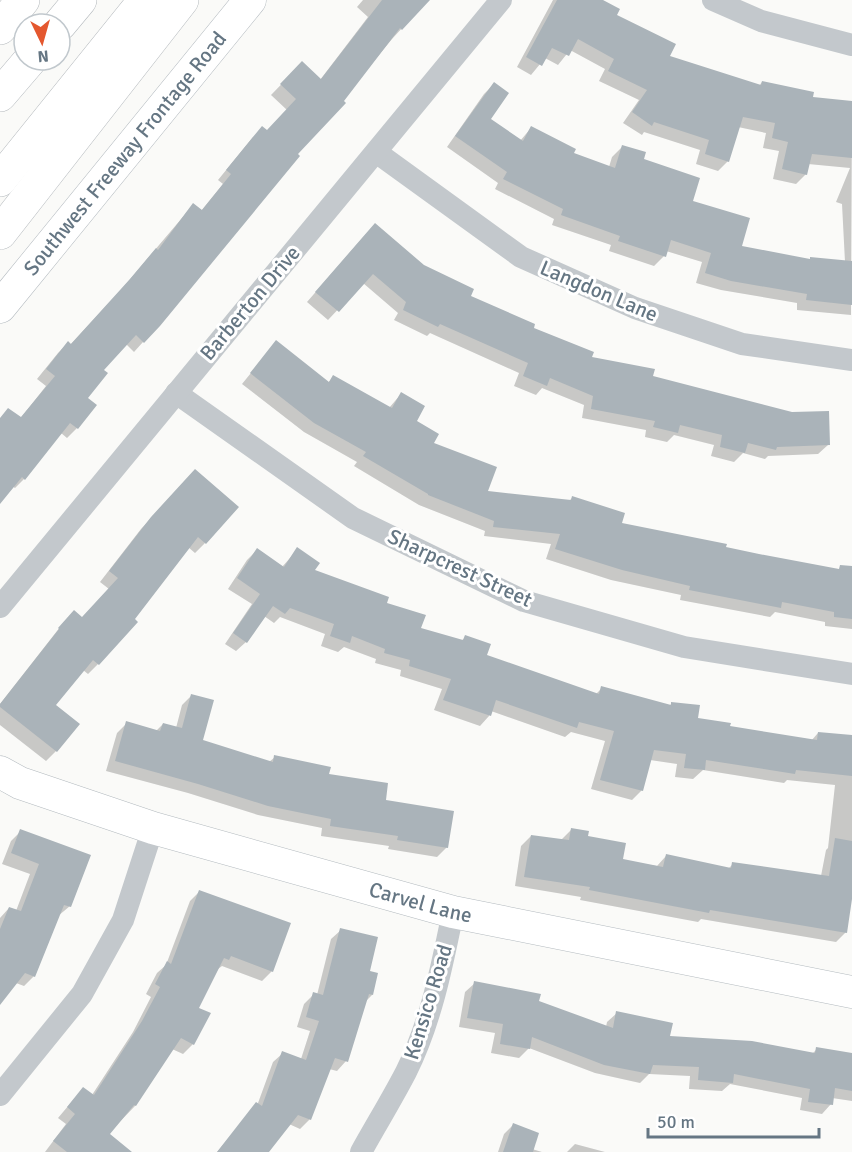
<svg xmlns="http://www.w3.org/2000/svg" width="852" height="1152" viewBox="0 0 852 1152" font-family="Signika,sans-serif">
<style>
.shadow{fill:#0003}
.building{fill:#aab3b9}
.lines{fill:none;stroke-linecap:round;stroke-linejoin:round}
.secondary-casing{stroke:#b3babf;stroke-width:33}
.highway-casing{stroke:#b4b9bd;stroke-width:34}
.street{stroke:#c3c8cc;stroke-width:22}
.secondary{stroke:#fff;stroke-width:32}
.highway{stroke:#fff;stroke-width:33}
.labels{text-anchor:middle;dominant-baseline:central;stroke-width:6;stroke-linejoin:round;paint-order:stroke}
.street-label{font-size:21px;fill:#657683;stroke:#fff}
</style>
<rect width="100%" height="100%" fill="#fafaf8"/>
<g class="shadow">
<path d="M363 0H428L392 39 143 342 134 352 126 344 102 370 86 398 95 405 77 428 67 438 61 433 24 479 15 488 12 486 0 502V418L20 419 46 386 37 379 58 353 68 343 70 345 120 291 193 205 201 211 223 184 218 180 253 137 267 131 287 110 271 95 302 63 320 80 368 17 357 7Z"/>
<path d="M553 0H600L615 16 668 57 759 86 762 82 811 98 852 103 851 315 797 310V303L721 290 696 283 702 262 666 251 664 256 654 266 609 251 611 245 552 225 554 219 495 189 498 183 447 147 484 94 494 84 489 119 520 141 531 128 572 154 609 167 612 157 622 147 642 160 691 202 740 247 809 260 810 259 845 262 842 204 836 202 850 168 808 164 806 174 796 184 773 179 779 151 763 148 766 133 738 127 728 161 718 171 696 164 700 150 644 132 642 135 623 123 639 100 599 81 605 69 570 50 558 65 545 58 531 75 517 67Z"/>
<path d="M366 234 423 267 469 297 589 358 651 378 828 445 818 454 768 456 765 459 743 453 734 462 711 456 714 445 674 435 667 442 645 437 646 430 582 418 584 405 542 388 536 395 514 386 519 373 430 333 427 336 394 320 398 313 363 283 328 320 307 302Z"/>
<path d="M276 342 328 383 333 377 389 408 401 394 415 421 432 443 486 492 569 501 572 498 620 524 725 549 849 572 852 569V629L825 626V622L775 612 770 617 680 600 681 595 611 580 546 559 551 544 484 536 485 531 419 505 354 466 357 462 304 432 242 384Z"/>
<path d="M185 481 205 543 195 553 188 547 98 664 88 674 83 670 54 705 56 751 46 761 0 725V704L64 622 81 619 109 589 100 582 141 529Z"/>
<path d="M298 549 313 571 385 604 420 629 461 641 466 637 486 656 596 694 602 688 669 706 672 703 696 720 729 728 811 741 818 733 852 737V887L846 932 836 942 701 919 698 922 580 900 581 897 515 886 521 846 531 836 561 840 571 830 621 861 657 866 666 856 728 869 733 864 821 876 826 850 828 848 835 785 787 780 784 783 703 770 693 779 675 777 677 764 650 760 642 790 632 800 591 789 605 741 571 732 565 737 491 711 489 716 480 726 434 710 442 689 400 676 401 670 375 663 376 659 344 647 338 652 321 646 325 634 280 617 274 623 264 616 246 642 236 651 225 644 252 604 228 589 247 560 257 550 282 567Z"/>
<path d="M192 695 201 741 269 762 275 757 327 775 384 801 447 847 437 857 388 849 389 846 321 836 322 828 258 815 188 793 106 771 117 733 127 723 156 731 163 724 176 728 182 705Z"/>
<path d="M21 831 70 906 58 916 34 976 24 986 16 983 0 1003V918L9 908 16 911 30 874 2 864 11 841Z"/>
<path d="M200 891 272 971 262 981 222 966 218 969 197 1008 193 1044 183 1054 172 1049 135 1106 108 1134 112 1152H45L66 1124 58 1118 74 1099 92 1095 133 1032 151 997 146 994 157 973 166 965 190 901Z"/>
<path d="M341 930 368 972 372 995 366 1001 346 1061 337 1071 329 1069 310 1119 300 1129 289 1124 267 1152H217L258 1103 273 1062 283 1053 301 1059 310 1031 297 1027 304 1004 314 994 317 995 331 939Z"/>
<path d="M475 983 537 1002 606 1027 607 1022 617 1013 668 1038 812 1054 817 1049 852 1054V1101L832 1098 831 1104 822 1114 800 1110 802 1098 730 1084 722 1091 689 1089 690 1076 649 1074 640 1083 595 1073 529 1048 519 1058 491 1053 495 1033 459 1027 465 992Z"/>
<path d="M513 1125 532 1149 542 1152H498L504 1134Z"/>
<path d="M575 1144 605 1152H567Z"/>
</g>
<g class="building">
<path d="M382 0H430L402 30 400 28 344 101 346 103 298 154 300 156 160 326 144 343 136 335 104 370 108 373 88 398 97 405 78 429 70 423 25 480 22 477 0 504V418L8 408 21 417 55 376 46 369 68 341 71 344 130 279 156 248 158 250 193 203 202 210 231 174 226 170 262 126 267 130 296 99 280 84 302 61 321 79Z"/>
<path d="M557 0H603L620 9 617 15 676 44 670 56 761 85 762 81 814 92 813 97 852 101V158L812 154 807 175 782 169 788 142 772 138 775 123 743 117 729 162 705 154 709 140 654 122 652 126 632 112 647 90 608 71 614 59 578 39 569 56 552 48 542 66 526 57Z"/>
<path d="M494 82 509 93 491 119 523 141 531 126 576 149 574 153 615 168 622 145 646 152 644 159 700 178 693 201 750 218 742 246 810 259V257L852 261V305L806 300 807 294 731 281 705 273 711 253 671 240 666 257 618 241 620 236 561 215 563 209 503 179 507 172 455 136Z"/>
<path d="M375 223 424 265 474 289 471 296 535 324 534 328 594 352 592 357 655 369 653 376 792 412 829 411 830 445 777 447 776 450 748 443 745 453 720 447 722 435 680 425 678 433 653 427 655 421 591 409 593 396 550 378 547 386 523 376 528 363 440 324 438 327 403 310 406 302 373 274 339 312 315 292Z"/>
<path d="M276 340 329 382 333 375 392 408 401 392 425 406 417 421 439 434 434 443 497 467 488 491 571 500 572 496 625 513 622 523 727 544 726 547 759 554 839 569 840 565 852 566V619L834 617V612L782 602 781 608 689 590 690 586 622 570 555 549 560 534 493 527 494 521 428 495V494L363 456 366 452 314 423 250 373Z"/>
<path d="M195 469 239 507 206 544 198 537 135 619 138 622 99 665 93 660 56 705 80 724 57 752 0 707V704L59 629 58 628 74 610 82 617 118 578 109 571 151 517Z"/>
<path d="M297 547 320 563 315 570 389 597 387 603 426 615 421 628 463 640 465 635 491 644 487 655 599 694 601 686 671 705V702L700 705 698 718 731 723 730 726 817 740 818 732 852 735V776L796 770 795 774 706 760 705 770 684 768 686 754 654 750 643 791 600 780 614 731 579 722 577 728 496 700 491 716 443 700 451 679 409 666 410 660 384 653 385 649 352 636 350 643 330 636 334 624 290 608 285 614 273 606 247 643 233 633 260 594 237 578 257 548 284 567Z"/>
<path d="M191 694 214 700 203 740 273 762 274 755 331 767 329 774 388 783 386 800 454 811 448 848 397 840 398 836 330 826 331 819 268 806 198 784 115 761 126 721 160 731 163 723 182 728Z"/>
<path d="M571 828 589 831 588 836 626 843 623 859 663 867 666 854 731 868 732 862 829 876 835 838 852 841V899L847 933 710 910 709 913 589 890 590 887 524 877 531 835 569 840Z"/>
<path d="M20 829 91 855 71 907 64 905 35 977 25 973 0 1005V929L9 907 21 911 39 864 11 853Z"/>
<path d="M199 890 291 923 273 972 231 956 229 960 224 958 199 1008 211 1013 194 1045 181 1038 136 1106 134 1105 110 1134 132 1152H67L53 1141 75 1114 67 1107 83 1087 94 1095 142 1021 160 987 155 984 167 961 171 964Z"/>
<path d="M340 928 378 937 370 971 378 973 373 995 369 994 348 1062 335 1058 311 1120 298 1115 269 1152H217L256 1102 262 1106 282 1051 306 1060 319 1021 306 1017 313 992 323 995Z"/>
<path d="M474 981 541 994 539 1001 613 1028 616 1011 673 1023 670 1036 752 1041 815 1053 816 1047 852 1053V1091L835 1088 833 1105 808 1102 810 1089 734 1074 733 1083 698 1080 699 1067 653 1065 650 1074 604 1065 532 1037 530 1049 500 1044 503 1024 467 1018Z"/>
<path d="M513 1123 539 1133 533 1152H503Z"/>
</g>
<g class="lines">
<g class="secondary-casing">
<g id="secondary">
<path id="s1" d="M0 307 250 0"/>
<path id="s2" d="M0 772 20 783 153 828 453 912 852 992"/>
</g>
</g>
<g class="highway-casing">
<g id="highway">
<path d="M60 24 80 0"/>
<path d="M0 28 23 0"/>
<path d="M0 95 30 60"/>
<path d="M0 180 145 0"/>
<path d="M0 233 182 0"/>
</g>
</g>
<g class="street">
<path d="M713 0 761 21 852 45"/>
<path d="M376 152 521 257 635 308 742 344 852 360"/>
<path d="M176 393 353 518 524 601 684 647 852 674"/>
<path d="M0 607 501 0"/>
<path d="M0 1095 82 994 123 920 153 828"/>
<path d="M361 1152C376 1125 392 1099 406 1072 431 1022 442 966 453 912"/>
</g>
<use href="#secondary" class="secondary"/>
<use href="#highway" class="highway"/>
</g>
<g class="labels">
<g class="street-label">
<text stroke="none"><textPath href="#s1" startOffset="198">Southwest Freeway Frontage Road</textPath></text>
<text transform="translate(599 291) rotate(23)">Langdon Lane</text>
<text transform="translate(250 303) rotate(-50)">Barberton Drive</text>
<text transform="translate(460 568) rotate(25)">Sharpcrest Street</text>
<text stroke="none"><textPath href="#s2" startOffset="441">Carvel Lane</textPath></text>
<text transform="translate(428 1002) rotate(-73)">Kensico Road</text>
</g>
</g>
<g transform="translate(42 42) rotate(175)"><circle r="28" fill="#ffffff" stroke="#c1c8cd" stroke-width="1.5"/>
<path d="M0-4.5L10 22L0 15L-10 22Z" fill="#e4572e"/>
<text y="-9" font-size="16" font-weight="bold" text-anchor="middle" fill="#657683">N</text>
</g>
<path d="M648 1128v9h171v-9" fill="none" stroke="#657683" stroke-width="3"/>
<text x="657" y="1128" font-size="18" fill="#657683" stroke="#ffffff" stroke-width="4.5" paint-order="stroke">50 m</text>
</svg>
